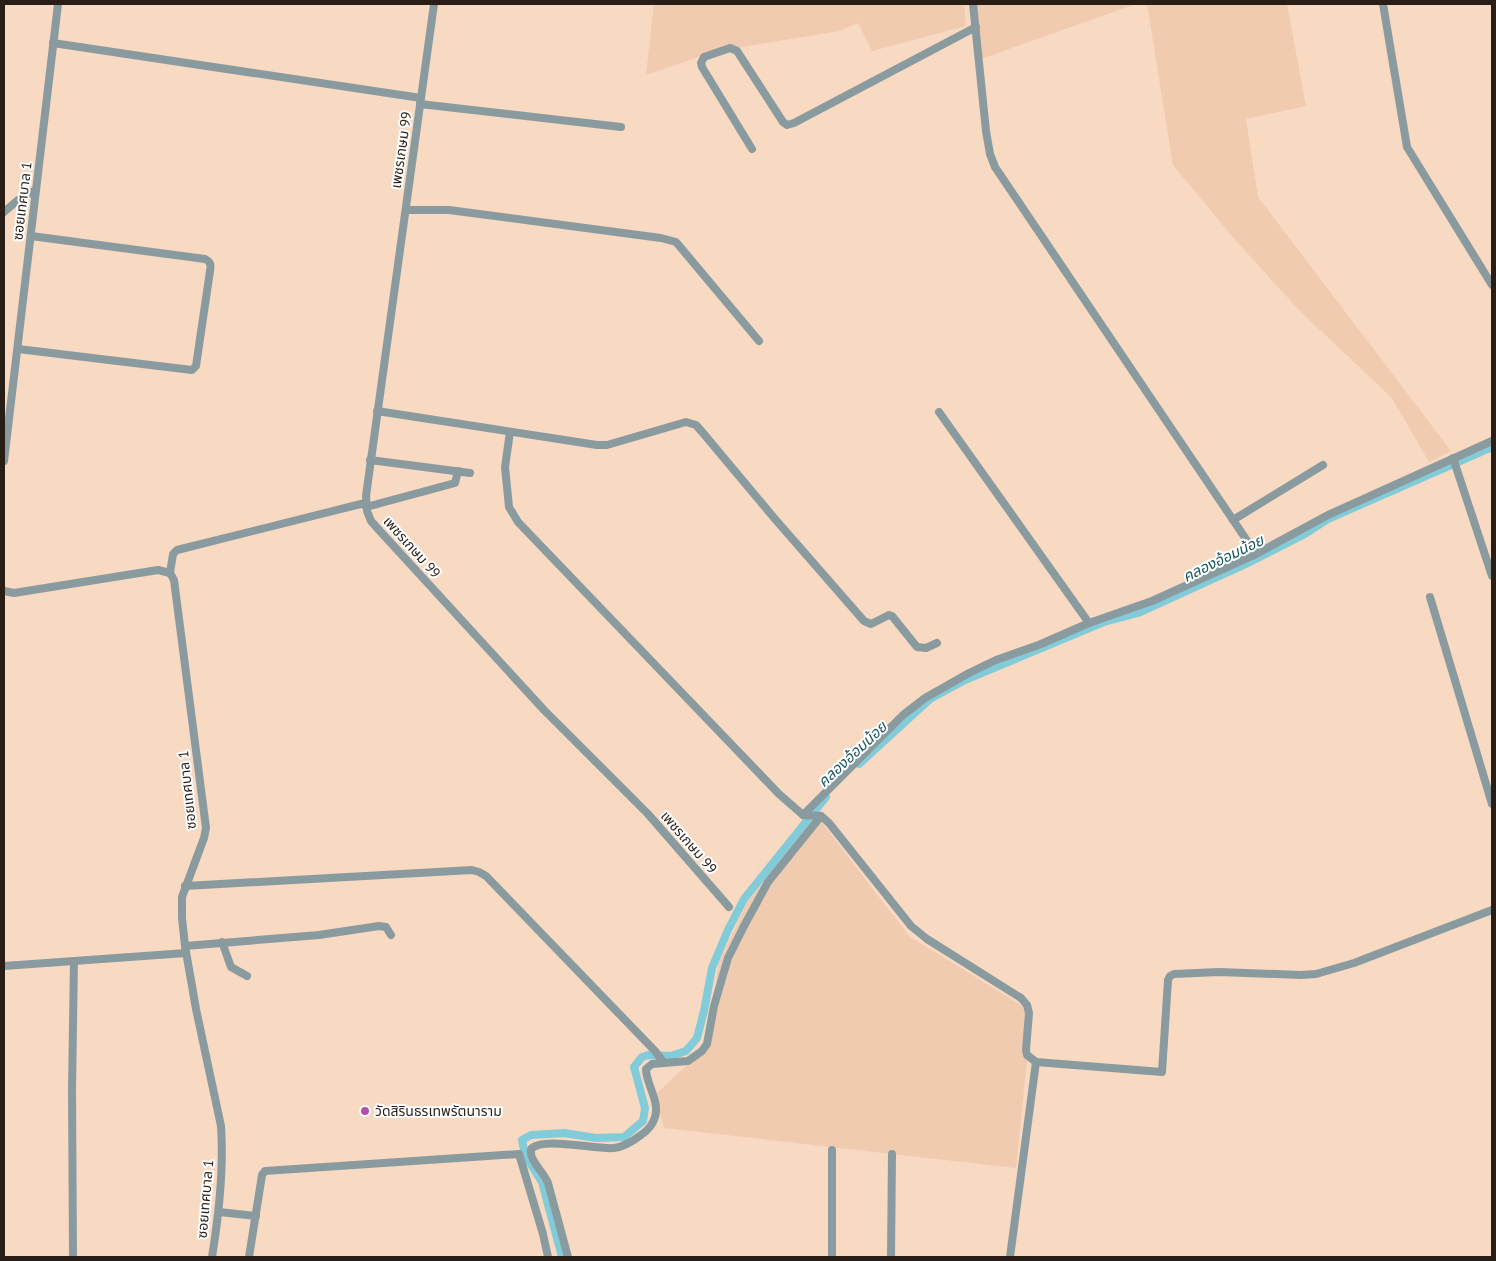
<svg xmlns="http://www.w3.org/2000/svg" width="1496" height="1261" viewBox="0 0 1496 1261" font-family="'PT Sans','Noto Sans Thai',sans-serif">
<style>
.built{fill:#f0cbb0}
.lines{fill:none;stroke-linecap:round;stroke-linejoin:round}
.canal{stroke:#82cbd8;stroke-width:8}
.street{stroke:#8a9ba0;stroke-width:8}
.poi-dot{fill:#b64cad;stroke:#fff;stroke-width:2}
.labels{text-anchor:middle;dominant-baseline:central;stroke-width:4;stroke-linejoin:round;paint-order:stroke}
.street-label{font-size:14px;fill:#291e16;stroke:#fff}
.poi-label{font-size:14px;fill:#291e16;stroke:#fff;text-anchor:start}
.water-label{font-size:15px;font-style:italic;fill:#17555f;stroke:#fff}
</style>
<rect width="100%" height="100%" fill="#f8d9c2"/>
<g class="built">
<path d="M654 4H964L966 26 872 51 858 23 840 31 717 51 646 75Z"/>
<path d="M976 4H1136L981 59Z"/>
<path d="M1147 4H1287L1306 106 1246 119 1258 197 1451 451 1429 462 1392 398 1299 310 1237 242 1173 165Z"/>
<path d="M820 820 909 936 1032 1012 1016 1168 664 1128 655 1095 704 1049 719 962 747 903 805 826Z"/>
</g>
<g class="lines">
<g class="canal">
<path d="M859 764 930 699 965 680 1104 622 1138 613 1252 561 1305 534 1328 519 1492 447"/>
<path d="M562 1257 542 1182 525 1155 522 1140 531 1135 564 1133 596 1138 624 1137 643 1121 645 1108 634 1067 642 1057 648 1055 671 1056 686 1051 697 1038 704 1011 712 968 728 930 744 899 826 797"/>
</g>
<g class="street">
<path d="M434 4 366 496 367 511 371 521 379 530 544 710 648 814 729 907"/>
<path d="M973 4 986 131 990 154 995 167 1256 554"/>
<path d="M1383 4 1407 147 1492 285"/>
<path d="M53 43 421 98"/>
<path d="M420 104 621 127"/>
<path d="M752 149 702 67 701 63 704 57 730 48 737 51 783 122 787 125 794 123 976 27"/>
<path d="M406 210H449L661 238 676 242 759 341"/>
<path d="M4 212 18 200 36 190"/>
<path d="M18 349 192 370 196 366 210 271C211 265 211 262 205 259L31 236"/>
<path d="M377 411 597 445H607L686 422 696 425 703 433 775 519 864 621 871 624 889 615 892 616 917 647 926 648 937 643"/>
<path d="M939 412 1089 623"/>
<path d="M510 432 505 467 509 507 518 522 779 794 803 815 821 816 829 823 911 926 927 939 1021 998 1027 1005 1029 1013 1026 1050 1027 1055 1036 1062 1162 1072 1168 980 1170 976 1174 974 1219 972 1301 975 1316 974 1354 963 1492 910"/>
<path d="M1453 458 1492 576"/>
<path d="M370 460 470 473"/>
<path d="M4 461 58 4"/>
<path d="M366 507 455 483 458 471"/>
<path d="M1233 520 1323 465"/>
<path d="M170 573 173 554 177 550 365 503"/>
<path d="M4 591 14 593 158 570 170 573 174 580 206 828 204 838 182 897V918L185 946 196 1009 221 1126C224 1170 219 1214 212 1257"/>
<path d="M1430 597 1492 804"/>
<path d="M803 815 903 715 925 698 969 673 996 660 1041 644 1089 623 1152 601 1256 554 1328 515 1492 441"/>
<path d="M185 886 472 870 479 872 486 876 655 1051 664 1063"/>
<path d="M222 942 231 967 247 976"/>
<path d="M185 946 319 935 379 926 386 927 391 935"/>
<path d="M4 966 186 953"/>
<path d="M219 1212 256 1216"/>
<path d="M73 1257 72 1090 74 961"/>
<path d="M249 1257 262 1175 265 1171 519 1154 543 1234 548 1257"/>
<path d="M568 1257 548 1183C544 1172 529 1161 531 1149 543 1136 596 1150 614 1148 624 1147 633 1141 641 1135 647 1131 653 1124 655 1117 660 1101 646 1084 646 1069L652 1064 688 1061 702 1051 707 1044 714 1006 728 958 744 926 768 882 821 816"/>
<path d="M832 1257V1150"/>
<path d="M891 1257 892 1154"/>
<path d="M1010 1257 1036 1062"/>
</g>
</g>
<circle class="poi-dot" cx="365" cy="1111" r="5"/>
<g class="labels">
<g class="street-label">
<text transform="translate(401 150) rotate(-82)">เพชรเกษม 99</text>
<text transform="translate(22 201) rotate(-83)">ซอยเทศบาล 1</text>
<text transform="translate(412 547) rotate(48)">เพชรเกษม 99</text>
<text transform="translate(187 790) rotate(-96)">ซอยเทศบาล 1</text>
<text transform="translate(689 842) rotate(49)">เพชรเกษม 99</text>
<text transform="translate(205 1199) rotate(-85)">ซอยเทศบาล 1</text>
</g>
<g class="poi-label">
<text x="375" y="1111">วัดสิรินธรเทพรัตนาราม</text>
</g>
<g class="water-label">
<text transform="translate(1223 558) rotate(-26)">คลองอ้อมน้อย</text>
<text transform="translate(852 754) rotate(-43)">คลองอ้อมน้อย</text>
</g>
</g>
<rect width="1496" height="1261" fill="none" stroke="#291e16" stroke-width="10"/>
</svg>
